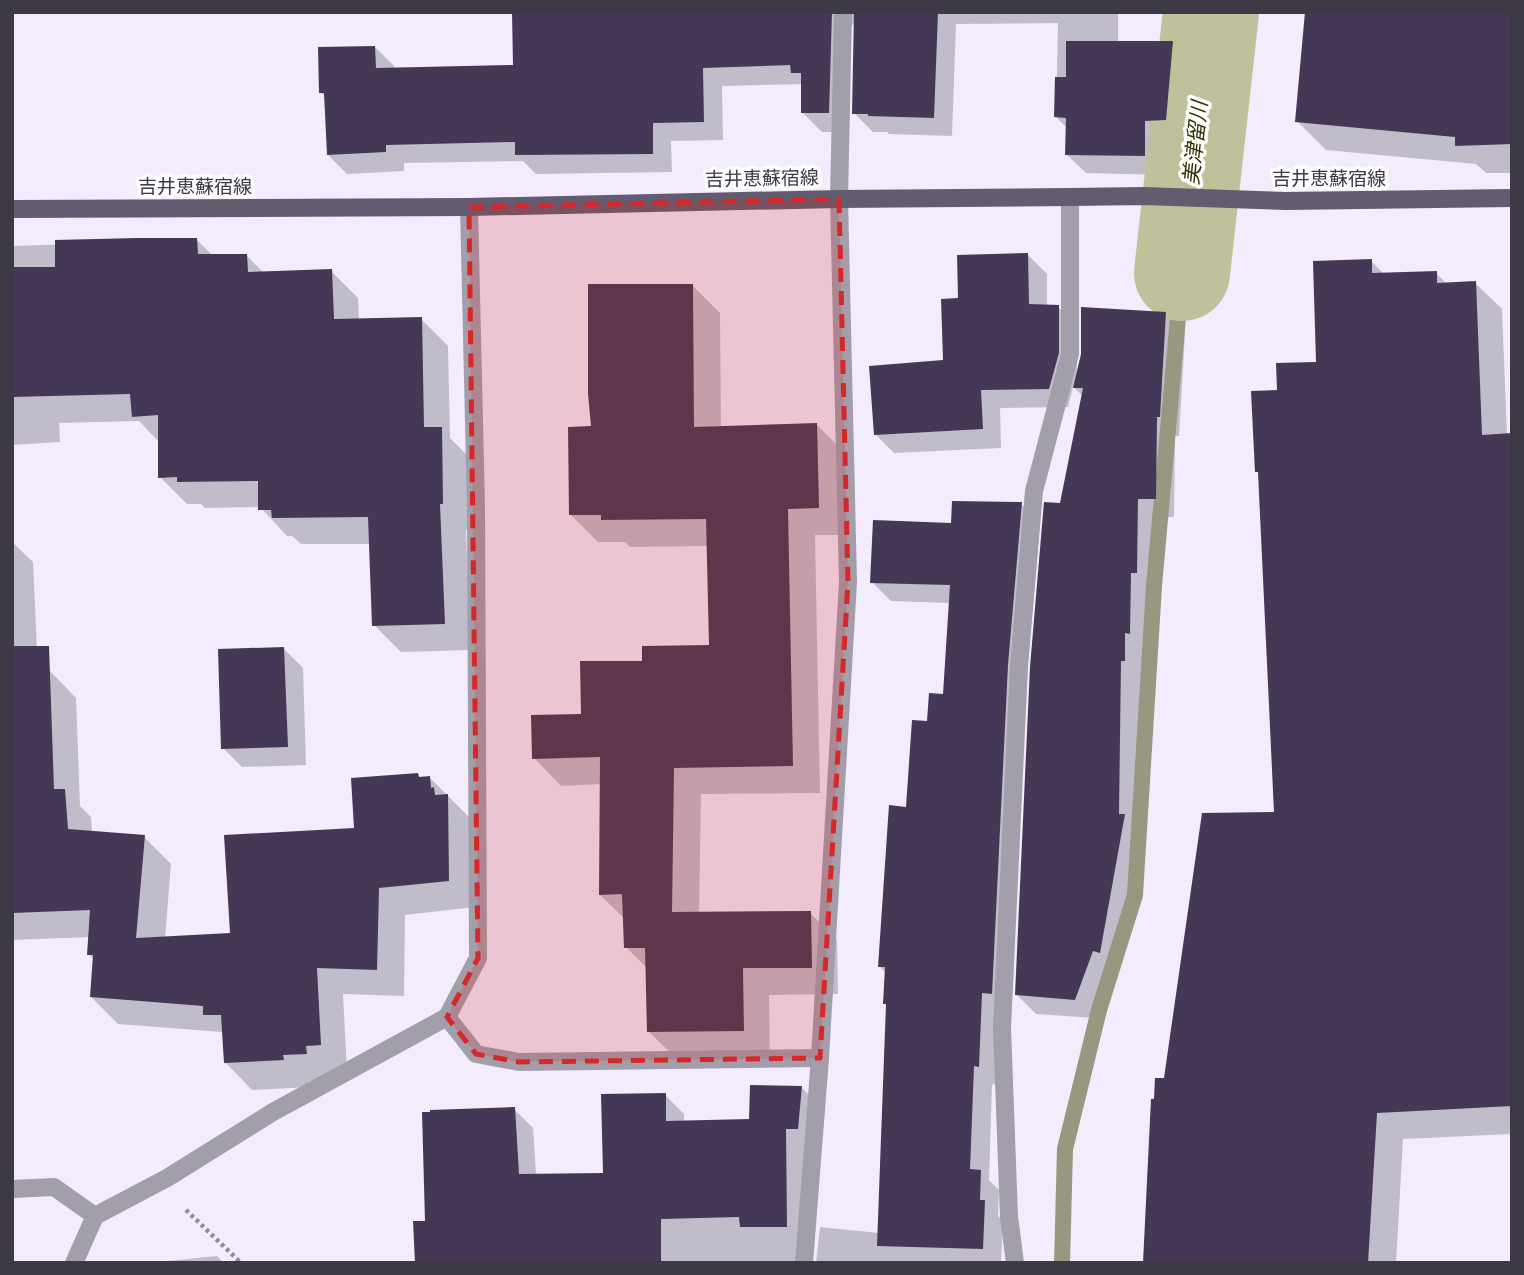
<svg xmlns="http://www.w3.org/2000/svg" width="1524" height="1275" viewBox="0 0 1524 1275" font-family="'Varela Round','Noto Sans JP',sans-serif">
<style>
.shadow{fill:#0003}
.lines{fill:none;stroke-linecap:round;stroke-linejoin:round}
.stream{stroke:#989880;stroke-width:16}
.river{stroke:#bfc19a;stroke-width:96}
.building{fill:#443856}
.path{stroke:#908b99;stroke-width:4.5;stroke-dasharray:3.5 3.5;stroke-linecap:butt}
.minor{stroke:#a29eaa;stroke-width:18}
.major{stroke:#635c70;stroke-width:18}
.marked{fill:#d62828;fill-opacity:0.2;stroke:#d62828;stroke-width:5;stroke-dasharray:14 9;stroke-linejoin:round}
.labels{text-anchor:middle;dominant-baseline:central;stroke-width:7;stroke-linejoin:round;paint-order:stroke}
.street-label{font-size:19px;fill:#3d3945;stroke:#fdfdfd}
.water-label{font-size:21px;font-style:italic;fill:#313000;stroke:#fdfdfd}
</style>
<rect width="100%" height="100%" fill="#f2ecfd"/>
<g class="shadow">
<path d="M514 12H1118V43H1173L1192 62 1184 139H1164L1163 175 1086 173 1066 154 1067 128 1056 117 1058 23 956 24 952 136 889 134 887 132H873L854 113 856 23 852 25 850 32 848 132H822L802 112 803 84 722 86 723 140 671 141 672 172 536 174 523 161 404 163V171L347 174 328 155 326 97 321 93 375 47 394 66V70L515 67Z"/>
<path d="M1512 12V173H1486L1476 164 1326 150 1297 121Z"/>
<path d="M197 240 213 256H247L264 273 331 271 358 298 359 320 421 319 448 346 450 438 468 456 470 530H466L471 650 401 652 374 625 371 544H301L292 536H287L260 507 205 508 201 504H187L160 477V443L139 421 59 423 60 442 12 445V246Z"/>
<path d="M1028 255 1047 274V307H1058L1077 326V373L1166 314 1185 333 1179 436H1175L1174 517H1157L1156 591H1150L1148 652H1144L1143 680 1140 679 1138 829 1144 834 1119 971 1113 968 1094 1018 1036 1014 1017 995 1083 396 1073 387 1068 407 1000 408 1001 448 894 453 875 434 945 362 960 300Z"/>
<path d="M1371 261 1384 274 1436 273 1447 284 1475 283 1502 309 1507 435H1512V1134L1403 1139 1396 1263H1145L1155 1100 1276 814 1260 474 1257 471 1279 392 1318 364Z"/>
<path d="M693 286 720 313 721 428 817 425 844 452 846 535H815L820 793 701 794 699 914 810 913 837 940 838 994 769 995 770 1057 676 1058 648 1031 647 968 626 947 625 919 600 895 601 784 561 786 534 758 583 716 710 647 708 546 630 547 625 542H598L571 515 593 428Z"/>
<path d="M1021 504 1040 522 1026 685 997 1085 992 1084 989 1180 999 1190 998 1216 1003 1221 1001 1263H816L820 1227 879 1233 887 1006 885 1004 887 974 879 966 908 809 928 723 945 696 951 603 891 601 872 582 953 525Z"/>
<path d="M12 542 33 562 38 672 50 671 76 698 80 806 91 817 92 832 144 837 171 864 165 938 231 935 418 775 422 779 430 778 474 822 475 907 405 915 404 996 343 994 347 1071 333 1080 309 1081 310 1087 252 1090 226 1063 222 1032 118 1024 91 997 94 960 89 954 90 937 12 940Z"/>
<path d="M284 649 303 668 306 765 242 767 223 748Z"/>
<path d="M801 1087 820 1106 812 1263H416L427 1222 514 1109 533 1128 536 1175 604 1174 665 1095 684 1114V1122L750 1121Z"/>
<path d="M217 1256 224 1263H169L168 1261Z"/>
</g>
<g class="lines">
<path class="stream" d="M1062 1263 1065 1149 1099 1010 1135 895 1154 586 1182 273"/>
<path class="river" d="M1182 273 1211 12"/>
</g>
<g class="building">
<path d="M512 12H832L829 113H801V73H791L790 65 703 68 704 122 653 123V154L515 155V142L386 145V152L327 155 324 93H319L318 47 375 46 376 68 513 65Z"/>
<path d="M854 12H938L934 118 868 116V114H852Z"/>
<path d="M1305 12H1512V144L1455 146V137L1295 122Z"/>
<path d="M1066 41H1173L1166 120 1145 121V156L1065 155 1066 118 1054 117 1055 77H1066Z"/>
<path d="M138 238H197L198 254H247L248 272 332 269 334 319 422 317 424 427H442L443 504H440L445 624 372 626 368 517 272 518 271 510H258V481L177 482V477L158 478V415L132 417 130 394 12 397V267H55V240Z"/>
<path d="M1028 253 1029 304 1059 305V353L1049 389 981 390 983 429 874 435 869 366 943 360 941 299 958 298 957 255Z"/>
<path d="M1372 259V273L1437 271V283L1476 281 1482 435 1512 433V1106L1377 1113 1368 1263H1143L1151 1099H1154L1155 1078H1164L1202 813 1274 812 1258 472H1255L1251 391 1277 390 1276 363 1316 362 1313 261Z"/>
<path d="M588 284H693L694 427 817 423 819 508 788 509 793 766 674 768 672 912 811 911 812 968H743L744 1031 647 1032 645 948H624L622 894 599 895 600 757 532 759 531 715 581 714 580 661H642V646L709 645 706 519 601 520V515H569L568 427 591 426 588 394Z"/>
<path d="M1081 307 1166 312 1160 417H1157L1156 499H1138L1137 573H1131L1130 634 1125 633V661H1121L1119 814H1125L1100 953 1093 951 1075 1000 1015 995 1030 667 1044 502 1060 503 1083 388H1073L1081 354Z"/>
<path d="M952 501 1022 502 1008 665 992 994 982 993 979 1067 974 1066 970 1169 981 1170 980 1200H985L983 1249 877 1246 886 1004H883L885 967H878L889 805 906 807 912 720 927 721 929 693 943 694 950 585 870 583 873 520 951 523Z"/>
<path d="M12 646H49L54 789H65L68 829 145 835 136 938 230 933 224 835 354 828 351 778 418 773 419 777 430 776 431 788 434 787 435 795 448 794 449 881 379 888 377 970 317 968 321 1045 306 1046 307 1054 283 1055 284 1060 224 1063 221 1015H203V1006L90 997 93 955H87L90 910 12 913Z"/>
<path d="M284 647 288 747 221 749 218 649Z"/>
<path d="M750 1085 802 1086 798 1129H786L787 1227H740L739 1217 661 1219V1263H415L413 1221H425L422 1112H430V1110L515 1107 519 1174 603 1173 601 1094 666 1093V1121L749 1119Z"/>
</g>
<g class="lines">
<path class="path" d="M186 1210 238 1260 239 1263"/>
<g class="minor">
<path d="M447 1017 476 1054 519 1062 820 1058"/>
<path d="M12 1189 54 1187 95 1216"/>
<path d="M74 1263 95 1216 167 1178 273 1112 447 1017 478 958 476 507 469 207"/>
<path d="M804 1263 820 1058 848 582 839 199 843 12"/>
<path d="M1015 1263 1009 1217 1002 1028 1019 666 1034 491 1070 354V197"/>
</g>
<path class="major" d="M12 209 469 207 839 199 1070 197 1144 196 1286 201 1512 198"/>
</g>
<path class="marked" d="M839 199 848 582 820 1058 519 1062 476 1054 447 1017 478 958 469 207Z"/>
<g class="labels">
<g class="street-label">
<text transform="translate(762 179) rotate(-1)">吉井恵蘇宿線</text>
<text x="1329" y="179">吉井恵蘇宿線</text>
<text x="195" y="187">吉井恵蘇宿線</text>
</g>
<g class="water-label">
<text transform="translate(1196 143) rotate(-84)">美津留川</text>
</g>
</g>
<rect width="1524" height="1275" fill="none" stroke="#3d3945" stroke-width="28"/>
</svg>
